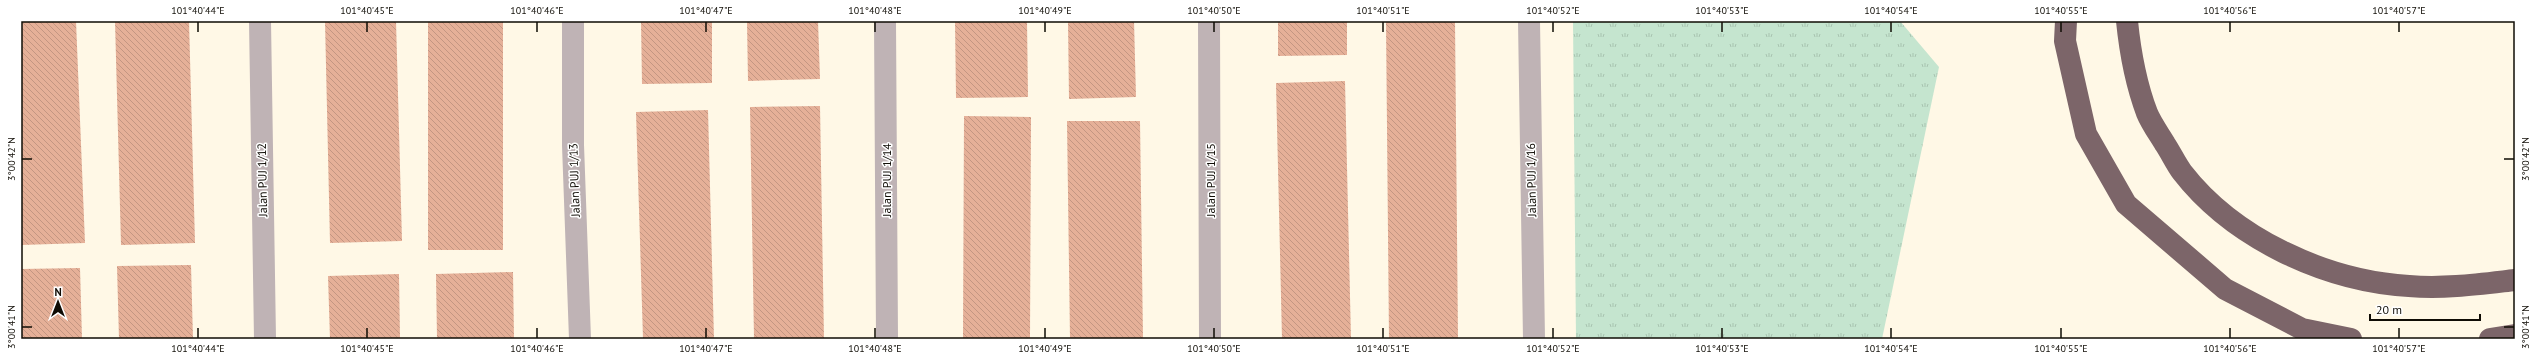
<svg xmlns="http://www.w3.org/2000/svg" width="2536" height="360" viewBox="0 0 2536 360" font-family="'PT Sans',sans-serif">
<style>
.grass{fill:url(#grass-tufts)}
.building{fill:url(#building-back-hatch)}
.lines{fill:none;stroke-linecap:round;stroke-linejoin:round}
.minor{stroke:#bfb3b5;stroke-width:22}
.motorway{stroke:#7c6569;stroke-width:22}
.ticks{fill:none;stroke:#0f0c05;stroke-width:1.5}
.labels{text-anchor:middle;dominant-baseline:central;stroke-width:3;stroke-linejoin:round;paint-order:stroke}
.street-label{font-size:12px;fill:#0f0c05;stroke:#fff}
.neatline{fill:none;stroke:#0f0c05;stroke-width:1.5}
.ticks-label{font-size:10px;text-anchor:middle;fill:#0f0c05}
</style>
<defs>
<pattern id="grass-tufts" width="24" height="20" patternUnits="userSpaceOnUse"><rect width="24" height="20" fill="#c5e5cf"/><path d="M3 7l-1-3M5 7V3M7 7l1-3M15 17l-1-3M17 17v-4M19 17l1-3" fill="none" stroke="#a8c3b0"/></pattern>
<pattern id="building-back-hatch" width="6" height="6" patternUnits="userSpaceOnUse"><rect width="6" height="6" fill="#e5b098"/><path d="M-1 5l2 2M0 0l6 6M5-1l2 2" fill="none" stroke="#c39682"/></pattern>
</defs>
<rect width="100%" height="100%" fill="#fff8e6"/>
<path class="grass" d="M1573 21H1900L1939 67 1882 339H1576Z"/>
<g class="building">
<path d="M21 21H76L85 243 21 245Z"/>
<path d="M115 21H189L195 243 121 245Z"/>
<path d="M325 21H396L402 241 330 243Z"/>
<rect x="428" y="21" width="75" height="229"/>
<path d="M641 21H712V83L642 84Z"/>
<path d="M747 21H818L820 79 748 81Z"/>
<path d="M955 21H1027L1028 97 956 98Z"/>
<path d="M1068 21H1134L1136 97 1069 99Z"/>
<path d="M1278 21H1347V55L1278 56Z"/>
<path d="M1386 21H1455L1458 339H1389Z"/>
<path d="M1345 81 1351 339H1282L1276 83Z"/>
<path d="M820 106 824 339H754L750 107Z"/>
<path d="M708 110 714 339H643L636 112Z"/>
<path d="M964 116 1031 117 1030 339H963Z"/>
<path d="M1067 121H1140L1143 339H1070Z"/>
<path d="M191 265 193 339H119L117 266Z"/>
<path d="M80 268 82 339H21V269Z"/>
<path d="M513 272 514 339H437L436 274Z"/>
<path d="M399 274 400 339H330L328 276Z"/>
</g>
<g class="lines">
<g class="minor">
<path d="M260 21 265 339"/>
<path d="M573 21V145L580 339"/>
<path d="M885 21 887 339"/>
<path d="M1209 21 1210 339"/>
<path d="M1529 21 1534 339"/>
</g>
<g class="motorway">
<path d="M2066 21 2065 41 2086 134 2126 204 2225 289 2302 329 2351 339"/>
<path d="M2127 21C2130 51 2136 84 2147 113 2151 123 2159 134 2165 144 2171 153 2176 164 2182 172 2234 239 2326 281 2409 286 2445 289 2480 284 2515 280"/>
<path d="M2490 339 2515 335"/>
</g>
</g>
<path class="ticks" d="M198 22V32M367 22V32M537 22V32M706 22V32M875 22V32M1045 22V32M1214 22V32M1383 22V32M1553 22V32M1722 22V32M1891 22V32M2061 22V32M2230 22V32M2399 22V32M22 159H32M2504 159H2514M22 327H32M2504 327H2514M198 328V338M367 328V338M537 328V338M706 328V338M875 328V338M1045 328V338M1214 328V338M1383 328V338M1553 328V338M1722 328V338M1891 328V338M2061 328V338M2230 328V338M2399 328V338"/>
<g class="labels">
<g class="street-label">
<text transform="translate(262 180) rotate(-91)">Jalan PUJ 1/12</text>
<text transform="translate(574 180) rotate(-92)">Jalan PUJ 1/13</text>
<text transform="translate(886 180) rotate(-90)">Jalan PUJ 1/14</text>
<text transform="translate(1210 180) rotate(-90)">Jalan PUJ 1/15</text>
<text transform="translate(1531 180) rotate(-91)">Jalan PUJ 1/16</text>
</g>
</g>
<rect width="2536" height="360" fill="none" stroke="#ffffff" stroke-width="44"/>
<g transform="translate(58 302)" stroke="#ffffff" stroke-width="3" paint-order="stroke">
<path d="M0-3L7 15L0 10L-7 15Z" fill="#0f0c05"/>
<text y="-6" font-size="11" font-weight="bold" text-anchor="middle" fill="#0f0c05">N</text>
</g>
<path d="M2370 314v6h110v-6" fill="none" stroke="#0f0c05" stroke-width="2"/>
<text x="2376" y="314" font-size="12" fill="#0f0c05" stroke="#ffffff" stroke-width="3" paint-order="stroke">20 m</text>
<rect x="22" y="22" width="2492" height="316" class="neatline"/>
<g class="ticks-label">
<text x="198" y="14">101°40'44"E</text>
<text x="367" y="14">101°40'45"E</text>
<text x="537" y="14">101°40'46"E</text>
<text x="706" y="14">101°40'47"E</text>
<text x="875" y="14">101°40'48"E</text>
<text x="1045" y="14">101°40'49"E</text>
<text x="1214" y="14">101°40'50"E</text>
<text x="1383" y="14">101°40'51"E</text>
<text x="1553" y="14">101°40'52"E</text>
<text x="1722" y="14">101°40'53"E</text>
<text x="1891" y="14">101°40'54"E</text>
<text x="2061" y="14">101°40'55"E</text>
<text x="2230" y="14">101°40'56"E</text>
<text x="2399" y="14">101°40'57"E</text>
<text transform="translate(11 159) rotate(-90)" y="4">3°00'42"N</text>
<text transform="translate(2525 159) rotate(-90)" y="4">3°00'42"N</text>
<text transform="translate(11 327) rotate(-90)" y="4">3°00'41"N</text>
<text transform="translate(2525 327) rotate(-90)" y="4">3°00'41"N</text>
<text x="198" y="352">101°40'44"E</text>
<text x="367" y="352">101°40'45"E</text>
<text x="537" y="352">101°40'46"E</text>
<text x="706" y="352">101°40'47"E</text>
<text x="875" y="352">101°40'48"E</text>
<text x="1045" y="352">101°40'49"E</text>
<text x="1214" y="352">101°40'50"E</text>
<text x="1383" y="352">101°40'51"E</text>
<text x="1553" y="352">101°40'52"E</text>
<text x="1722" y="352">101°40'53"E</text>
<text x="1891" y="352">101°40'54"E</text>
<text x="2061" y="352">101°40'55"E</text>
<text x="2230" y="352">101°40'56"E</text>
<text x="2399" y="352">101°40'57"E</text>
</g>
</svg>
